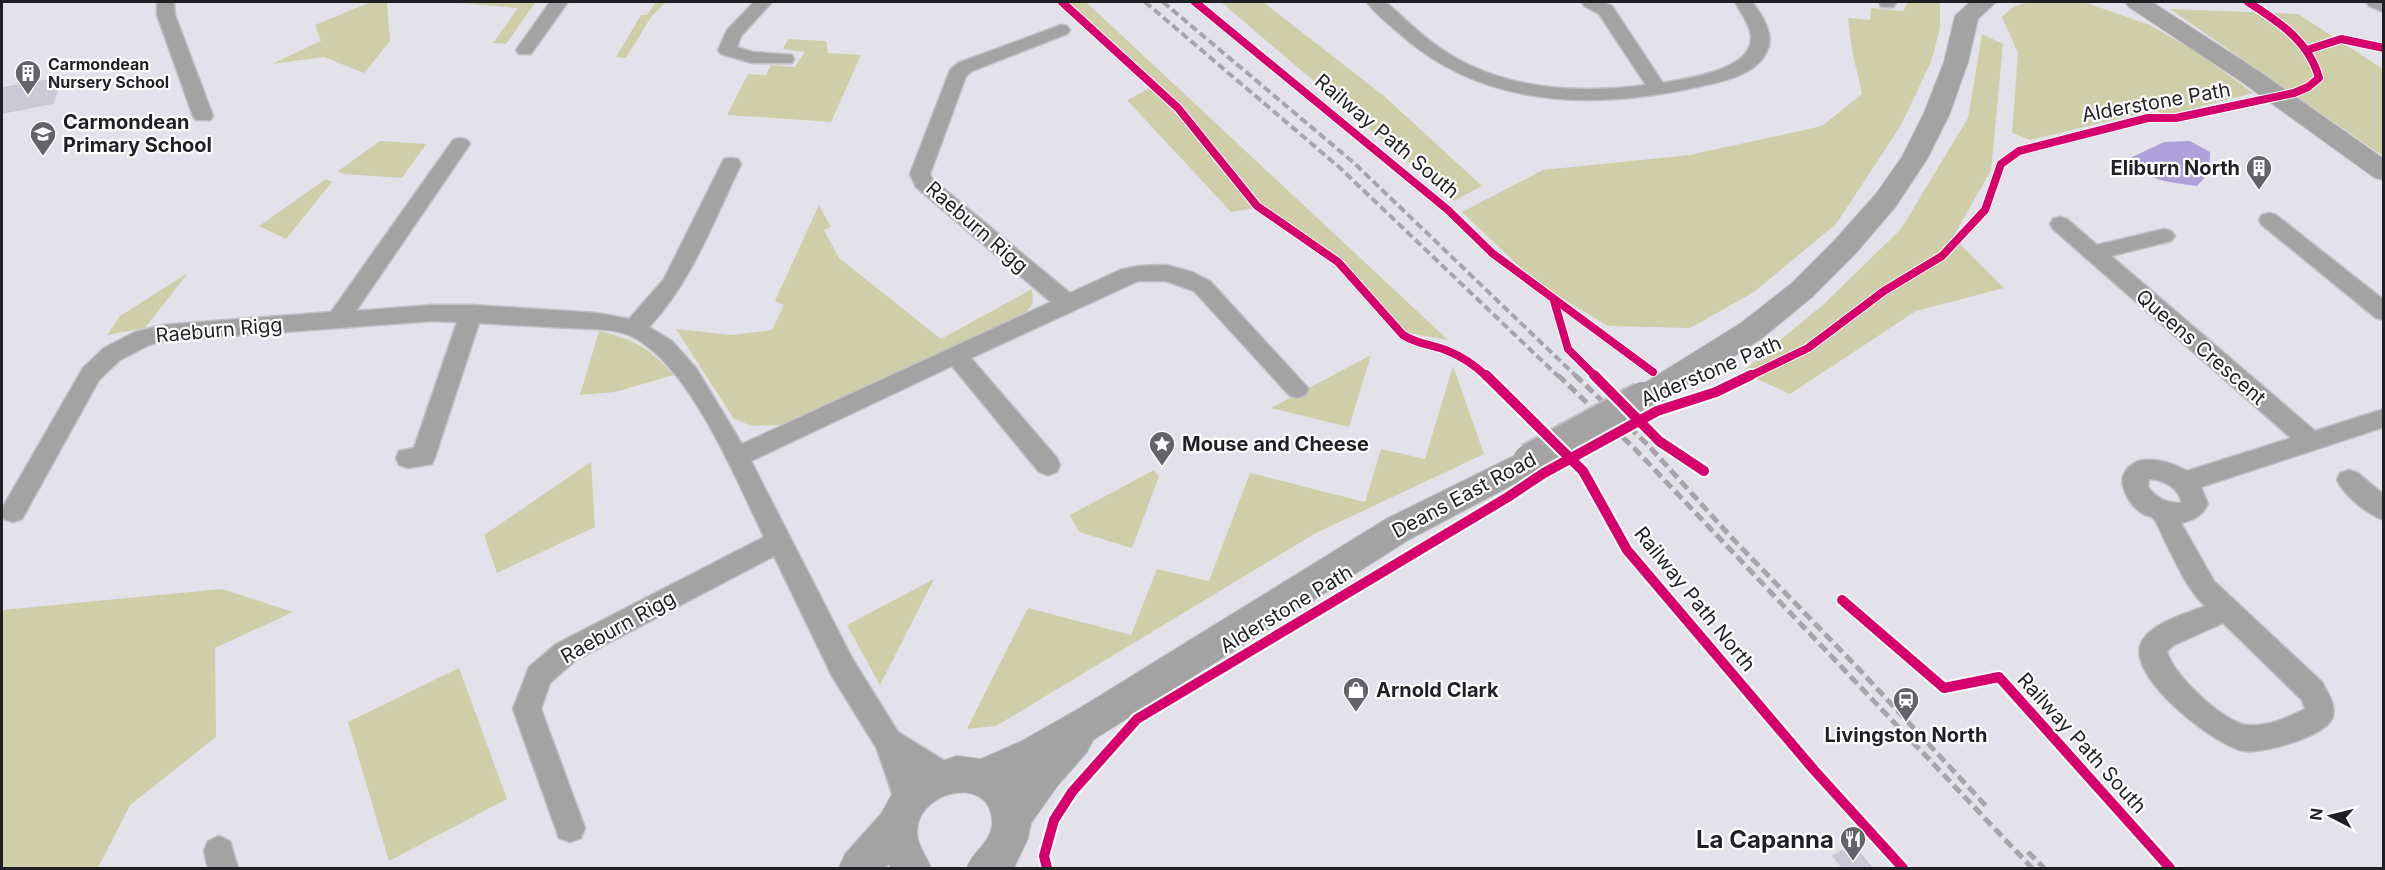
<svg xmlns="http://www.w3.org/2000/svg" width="2385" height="870" viewBox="0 0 2385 870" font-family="Inter,sans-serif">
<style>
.green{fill:#cecea9}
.water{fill:#aea0db}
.building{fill:#ccc9d6;stroke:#c8c7cd;stroke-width:1.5}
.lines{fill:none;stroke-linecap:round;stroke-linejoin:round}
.minor-casing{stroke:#c1c0c6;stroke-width:3}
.tertiary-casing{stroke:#c1c0c6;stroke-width:2}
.minor{fill:#a3a3a3;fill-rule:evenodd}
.tertiary{fill:#a3a3a3;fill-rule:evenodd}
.rail-far1{stroke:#a6a5a8;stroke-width:4;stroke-dasharray:8 4;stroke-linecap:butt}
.rail{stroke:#a6a5a8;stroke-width:5;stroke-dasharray:10 5;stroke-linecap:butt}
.tertiary-bridge-casing{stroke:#c1c0c6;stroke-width:38;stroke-linecap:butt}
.tertiary-bridge{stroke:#a3a3a3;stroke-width:34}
.cycleway-far1-casing{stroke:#fff;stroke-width:10}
.cycleway-casing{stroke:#fff;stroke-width:14}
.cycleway-far1{stroke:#d6006c;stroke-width:8}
.cycleway{stroke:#d6006c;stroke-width:10}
.labels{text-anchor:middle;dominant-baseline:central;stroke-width:4.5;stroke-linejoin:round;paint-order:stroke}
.far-poi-label{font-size:16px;font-weight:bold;fill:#201f24;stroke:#fff;text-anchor:start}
.street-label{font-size:20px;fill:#201f24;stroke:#fff}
.poi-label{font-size:20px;font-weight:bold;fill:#201f24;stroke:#fff;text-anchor:start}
.near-poi-label{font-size:24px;font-weight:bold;fill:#201f24;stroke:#fff;text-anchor:end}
</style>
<rect width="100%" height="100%" fill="#e3e2ea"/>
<g class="green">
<path d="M371 2 387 3 390 41 364 73 324 57 272 64 321 41 315 25Z"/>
<path d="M448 2H553L551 3H535L506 44 493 43 518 8Z"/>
<path d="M656 2H666L651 17 626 58 616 57 641 15H647Z"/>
<path d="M1067 2H1086L1448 340 1409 333 1399 327 1339 261 1263 207 1231 212 1127 100 1156 85Z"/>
<path d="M1221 2H1263L1384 96 1482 186 1454 201Z"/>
<path d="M1908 2H1940V28L1931 62 1900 127 1836 224 1754 292 1690 328 1608 326 1538 284 1462 212 1543 170 1690 155 1822 126 1862 94 1852 50 1848 18 1870 20 1871 8 1903 11Z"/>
<path d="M2028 2H2084L2150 25 2198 53 2253 93 2172 114 2151 111 2030 140 2012 133 2018 53 2002 17 2013 7Z"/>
<path d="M2170 9 2298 14 2383 69V156Z"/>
<path d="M1982 34 2003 44 1991 170 1953 237 2004 288 1916 311 1790 394 1742 372 1825 303 1901 229 1968 118Z"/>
<path d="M788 39 826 41 828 53 861 55 831 122 727 115 748 74 766 75 771 65 795 67 805 52 783 49Z"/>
<path d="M380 141 426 144 402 178 344 174 338 171Z"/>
<path d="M326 179 332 182 286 239 259 226Z"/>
<path d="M819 205 831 227 824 230 839 258 941 339 1032 289 1033 303 1025 314 781 425 752 426 734 419 676 329 732 335 772 330 784 305 775 301Z"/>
<path d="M188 273 145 328 107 335 120 316Z"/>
<path d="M599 331C635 340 649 348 674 375L615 392 580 395Z"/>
<path d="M1371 355 1349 427 1271 408Z"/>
<path d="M1453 366 1484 454 1316 533 996 726 967 729 1028 608 1131 635 1157 569 1209 581 1250 473 1365 502 1381 449 1425 459Z"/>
<path d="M591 462 595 527 497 573 484 535Z"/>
<path d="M1154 470 1159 477 1132 548 1079 532 1070 515Z"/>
<path d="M934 579 880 685 847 625Z"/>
<path d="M222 589 293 612 215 648 216 737 130 805 98 868H2V610Z"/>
<path d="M459 668 507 799 389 861 348 722Z"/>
</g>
<path class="water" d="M2190 141 2210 152C2210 167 2208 176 2197 186 2169 182 2148 182 2128 159L2164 142Z"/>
<g class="building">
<path d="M61 78 53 103 2 113V88Z"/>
<path d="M1853 845 1872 868H1843L1833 856Z"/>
</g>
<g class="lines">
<g class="minor-casing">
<g id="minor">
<path d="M157 2H174L175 15 213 116 210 120H196L193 116 157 15Z"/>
<path d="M550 2H568L531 54H519L516 50Z"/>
<path d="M754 2H772L741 36 737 47 753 52 792 55 794 59 792 63H752L721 54 718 50 727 30Z"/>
<path d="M1367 2H1386C1406 20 1426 40 1449 54 1507 90 1581 94 1646 85L1599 14 1584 6 1582 2H1603L1612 6 1663 83C1688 78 1755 70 1751 35 1749 22 1740 12 1735 2H1752C1762 15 1775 34 1767 51 1756 76 1720 82 1697 87 1593 110 1483 108 1400 34 1389 24 1375 14 1367 2Z"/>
<path d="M1879 2H1895L1896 3 1893 7H1881Z"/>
<path d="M2366 2H2384V12L2369 6Z"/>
<path d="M1061 25 1067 26 1070 30 1067 34 972 71 966 76 930 174 932 179 1070 293 1120 270 1138 266 1166 265 1192 272 1210 281 1309 389 1305 395 1297 398 1289 395 1194 291 1166 281H1138L971 358 1057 458 1060 465 1057 472 1048 475 1039 472 952 366 751 461 852 658 898 732 953 766 958 776 953 786 943 790 916 775 923 801 918 811 908 815 898 811 877 749 832 676 774 556 576 660 550 683 541 709 585 828 581 838 570 842 559 838 513 709 529 667 556 644 764 537C736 479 689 362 629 335 611 328 588 329 570 328 540 326 509 325 479 323L435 457 432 464 408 468 399 465 396 458 399 451 414 448 457 322 432 321 163 341 149 345 120 360 99 380 22 519 13 522 4 519 2 514 4 505 83 368 104 348 135 332 163 325 331 312 453 140 460 138 467 140 470 144 356 311 432 305H471L597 313 629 319 664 279 724 159 731 158 738 159 741 164C714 220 692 281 649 327L672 341 696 368 742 444 1051 302 916 187 910 174 950 70 958 63Z"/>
<path d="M2269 213 2276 215 2384 300V320L2376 318 2262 225 2259 220 2262 215Z"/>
<path d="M2060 217 2067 219 2097 245 2164 229 2171 231 2175 236 2171 241 2111 256 2315 431 2384 409V427L2201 487 2208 504C2201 517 2195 519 2181 523L2214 581 2322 682C2327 692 2336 704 2333 716 2329 736 2262 754 2243 751 2214 745 2123 675 2142 641 2153 622 2186 614 2205 606 2186 588 2176 562 2164 539 2161 533 2158 523 2153 518 2151 516 2147 516 2145 515 2134 509 2126 498 2123 486 2120 475 2128 465 2139 461 2155 457 2173 463 2187 471L2291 438 2053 229 2050 224 2053 219ZM2149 479C2164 480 2178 487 2182 503 2167 503 2157 499 2148 487ZM2223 623 2302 700 2305 709C2287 718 2267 727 2247 725 2224 723 2171 673 2167 651L2174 645Z"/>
<path d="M2349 470 2358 473 2384 495V520C2368 515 2344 495 2337 480L2340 473Z"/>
<path d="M219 836 230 841 238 868H208L204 851 208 841Z"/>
</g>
</g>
<g class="tertiary-casing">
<g id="tertiary">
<path d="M1970 2H1996L1978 19 1968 62 1950 113 1927 159 1896 206 1855 254 1812 297 1761 339 1654 407 1643 411 1632 407 1628 399 1632 391 1741 323 1792 283 1835 240 1876 194 1902 157 1924 113 1944 62 1955 16Z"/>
<path d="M2125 2H2152L2260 72 2384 159V180L2375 178 2242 82 2129 7Z"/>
<path d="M1530 448 1541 452 1546 461 1541 470 1410 539 1093 740 1087 752 1058 785 1031 823 1028 838 1014 868H967C972 852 990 843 992 826 996 770 908 791 918 839 920 849 928 859 931 868H891L889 864 885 868H839L845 854 881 814 899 782 920 768 957 756 981 759 1020 742 1080 708 1386 519Z"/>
</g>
</g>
<use href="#minor" class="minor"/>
<use href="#tertiary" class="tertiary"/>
<g class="rail-far1">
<path d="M1145 2 1339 167 1559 377"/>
<path d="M1163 2 1354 163 1577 377"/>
</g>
<g class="rail">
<path d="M1558 375 1635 449 2032 868"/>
<path d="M1575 375 1648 445 1732 538 1856 666 1988 808"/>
<path d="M2028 852 2044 868"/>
</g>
<g class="tertiary-bridge-casing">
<path id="tertiary-bridge" d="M1530 461 1643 399"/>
</g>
<use href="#tertiary-bridge" class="tertiary-bridge"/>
<g class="cycleway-far1-casing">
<g id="cycleway-far1">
<path d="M1062 2 1178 108 1257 206 1338 262 1403 335C1419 345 1431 344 1448 351 1463 357 1475 365 1487 377"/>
<path d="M1195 2 1448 210 1492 253 1653 372"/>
<path d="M2307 50 2341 39 2384 48"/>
<path d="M1554 301 1568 349 1596 377"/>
<path d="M1748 377 1808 348 1884 291 1942 256 1985 210 2001 164 2019 151 2148 118H2176L2294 93 2308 87 2319 78C2309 41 2279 22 2248 2"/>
</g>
</g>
<g class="cycleway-casing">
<g id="cycleway">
<path d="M1486 375 1583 471 1627 550 1814 770 1903 868"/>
<path d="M1594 375 1659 441 1704 471"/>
<path d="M1842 600 1944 688 1999 677 2170 868"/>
<path d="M1047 868 1044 856 1054 820 1072 792 1137 719 1508 497 1544 473 1657 411 1716 392 1751 375"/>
</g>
</g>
<use href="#cycleway-far1" class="cycleway-far1"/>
<use href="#cycleway" class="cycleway"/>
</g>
<defs>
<g id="building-pin" transform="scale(1.35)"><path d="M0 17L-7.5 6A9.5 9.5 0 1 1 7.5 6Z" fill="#646369" stroke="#fff"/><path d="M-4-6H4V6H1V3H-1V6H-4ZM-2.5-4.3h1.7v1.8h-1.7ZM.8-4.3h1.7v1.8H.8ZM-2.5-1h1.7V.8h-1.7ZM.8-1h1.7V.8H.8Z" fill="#fff"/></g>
<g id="school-pin" transform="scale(1.35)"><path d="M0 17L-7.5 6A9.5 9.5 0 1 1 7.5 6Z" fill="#646369" stroke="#fff"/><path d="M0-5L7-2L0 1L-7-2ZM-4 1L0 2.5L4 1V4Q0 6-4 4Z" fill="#fff"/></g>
<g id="sight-pin" transform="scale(1.35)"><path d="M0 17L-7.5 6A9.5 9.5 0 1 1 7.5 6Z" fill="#646369" stroke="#fff"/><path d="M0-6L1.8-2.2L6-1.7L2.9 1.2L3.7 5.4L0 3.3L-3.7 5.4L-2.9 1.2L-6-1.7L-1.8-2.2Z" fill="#fff"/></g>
<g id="shop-pin" transform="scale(1.35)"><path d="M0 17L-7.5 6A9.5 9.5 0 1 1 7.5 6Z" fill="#646369" stroke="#fff"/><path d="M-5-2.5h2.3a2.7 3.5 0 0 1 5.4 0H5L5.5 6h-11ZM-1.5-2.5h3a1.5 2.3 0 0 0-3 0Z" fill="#fff"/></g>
<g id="station-pin" transform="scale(1.35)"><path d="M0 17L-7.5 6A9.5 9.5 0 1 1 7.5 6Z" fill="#646369" stroke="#fff"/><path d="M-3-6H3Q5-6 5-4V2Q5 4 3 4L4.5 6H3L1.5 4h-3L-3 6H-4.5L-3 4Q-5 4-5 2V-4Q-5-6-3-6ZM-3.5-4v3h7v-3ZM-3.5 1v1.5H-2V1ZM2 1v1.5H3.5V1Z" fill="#fff"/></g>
<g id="restaurant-pin" transform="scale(1.35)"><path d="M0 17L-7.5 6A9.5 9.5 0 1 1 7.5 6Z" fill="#646369" stroke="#fff"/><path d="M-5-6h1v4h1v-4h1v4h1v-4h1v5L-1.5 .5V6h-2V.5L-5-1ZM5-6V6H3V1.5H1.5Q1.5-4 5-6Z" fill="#fff"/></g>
</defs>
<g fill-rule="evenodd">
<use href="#building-pin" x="28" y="73"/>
<use href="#school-pin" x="43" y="134"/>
<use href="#building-pin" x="2259" y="168"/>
<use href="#sight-pin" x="1162" y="444"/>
<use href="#shop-pin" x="1356" y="690"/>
<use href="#station-pin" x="1906" y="700"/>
<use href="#restaurant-pin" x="1853" y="839"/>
</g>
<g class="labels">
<g class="far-poi-label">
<text x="48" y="64">Carmondean<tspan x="48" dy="18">Nursery School</tspan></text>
</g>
<g class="street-label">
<text transform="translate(2156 102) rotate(-10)">Alderstone Path</text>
<text transform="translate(1387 136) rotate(40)">Railway Path South</text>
<text transform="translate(977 227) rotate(41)">Raeburn Rigg</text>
<text transform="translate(219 330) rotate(-5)">Raeburn Rigg</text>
<text transform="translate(2201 347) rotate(41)">Queens Crescent</text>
<text transform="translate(1711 371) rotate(-23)">Alderstone Path</text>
<text transform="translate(1464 495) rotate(-28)">Deans East Road</text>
<text transform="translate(1695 599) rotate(51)">Railway Path North</text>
<text transform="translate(1286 609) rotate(-31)">Alderstone Path</text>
<text transform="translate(618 627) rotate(-29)">Raeburn Rigg</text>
<text transform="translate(2082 743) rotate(48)">Railway Path South</text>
</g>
<g class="poi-label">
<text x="63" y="122">Carmondean<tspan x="63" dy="23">Primary School</tspan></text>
<text x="2240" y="168" text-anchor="end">Eliburn North</text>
<text x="1182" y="444">Mouse and Cheese</text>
<text x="1376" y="690">Arnold Clark</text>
<text x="1906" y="735" text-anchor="middle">Livingston North</text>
</g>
<g class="near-poi-label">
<text x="1834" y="839">La Capanna</text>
</g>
</g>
<rect width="2385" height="870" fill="none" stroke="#201f24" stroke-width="6"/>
<g transform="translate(2331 816) rotate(277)" stroke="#ffffff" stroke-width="4.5" paint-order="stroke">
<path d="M0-4.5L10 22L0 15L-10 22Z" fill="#201f24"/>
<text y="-9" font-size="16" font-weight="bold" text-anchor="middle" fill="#201f24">N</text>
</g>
</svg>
